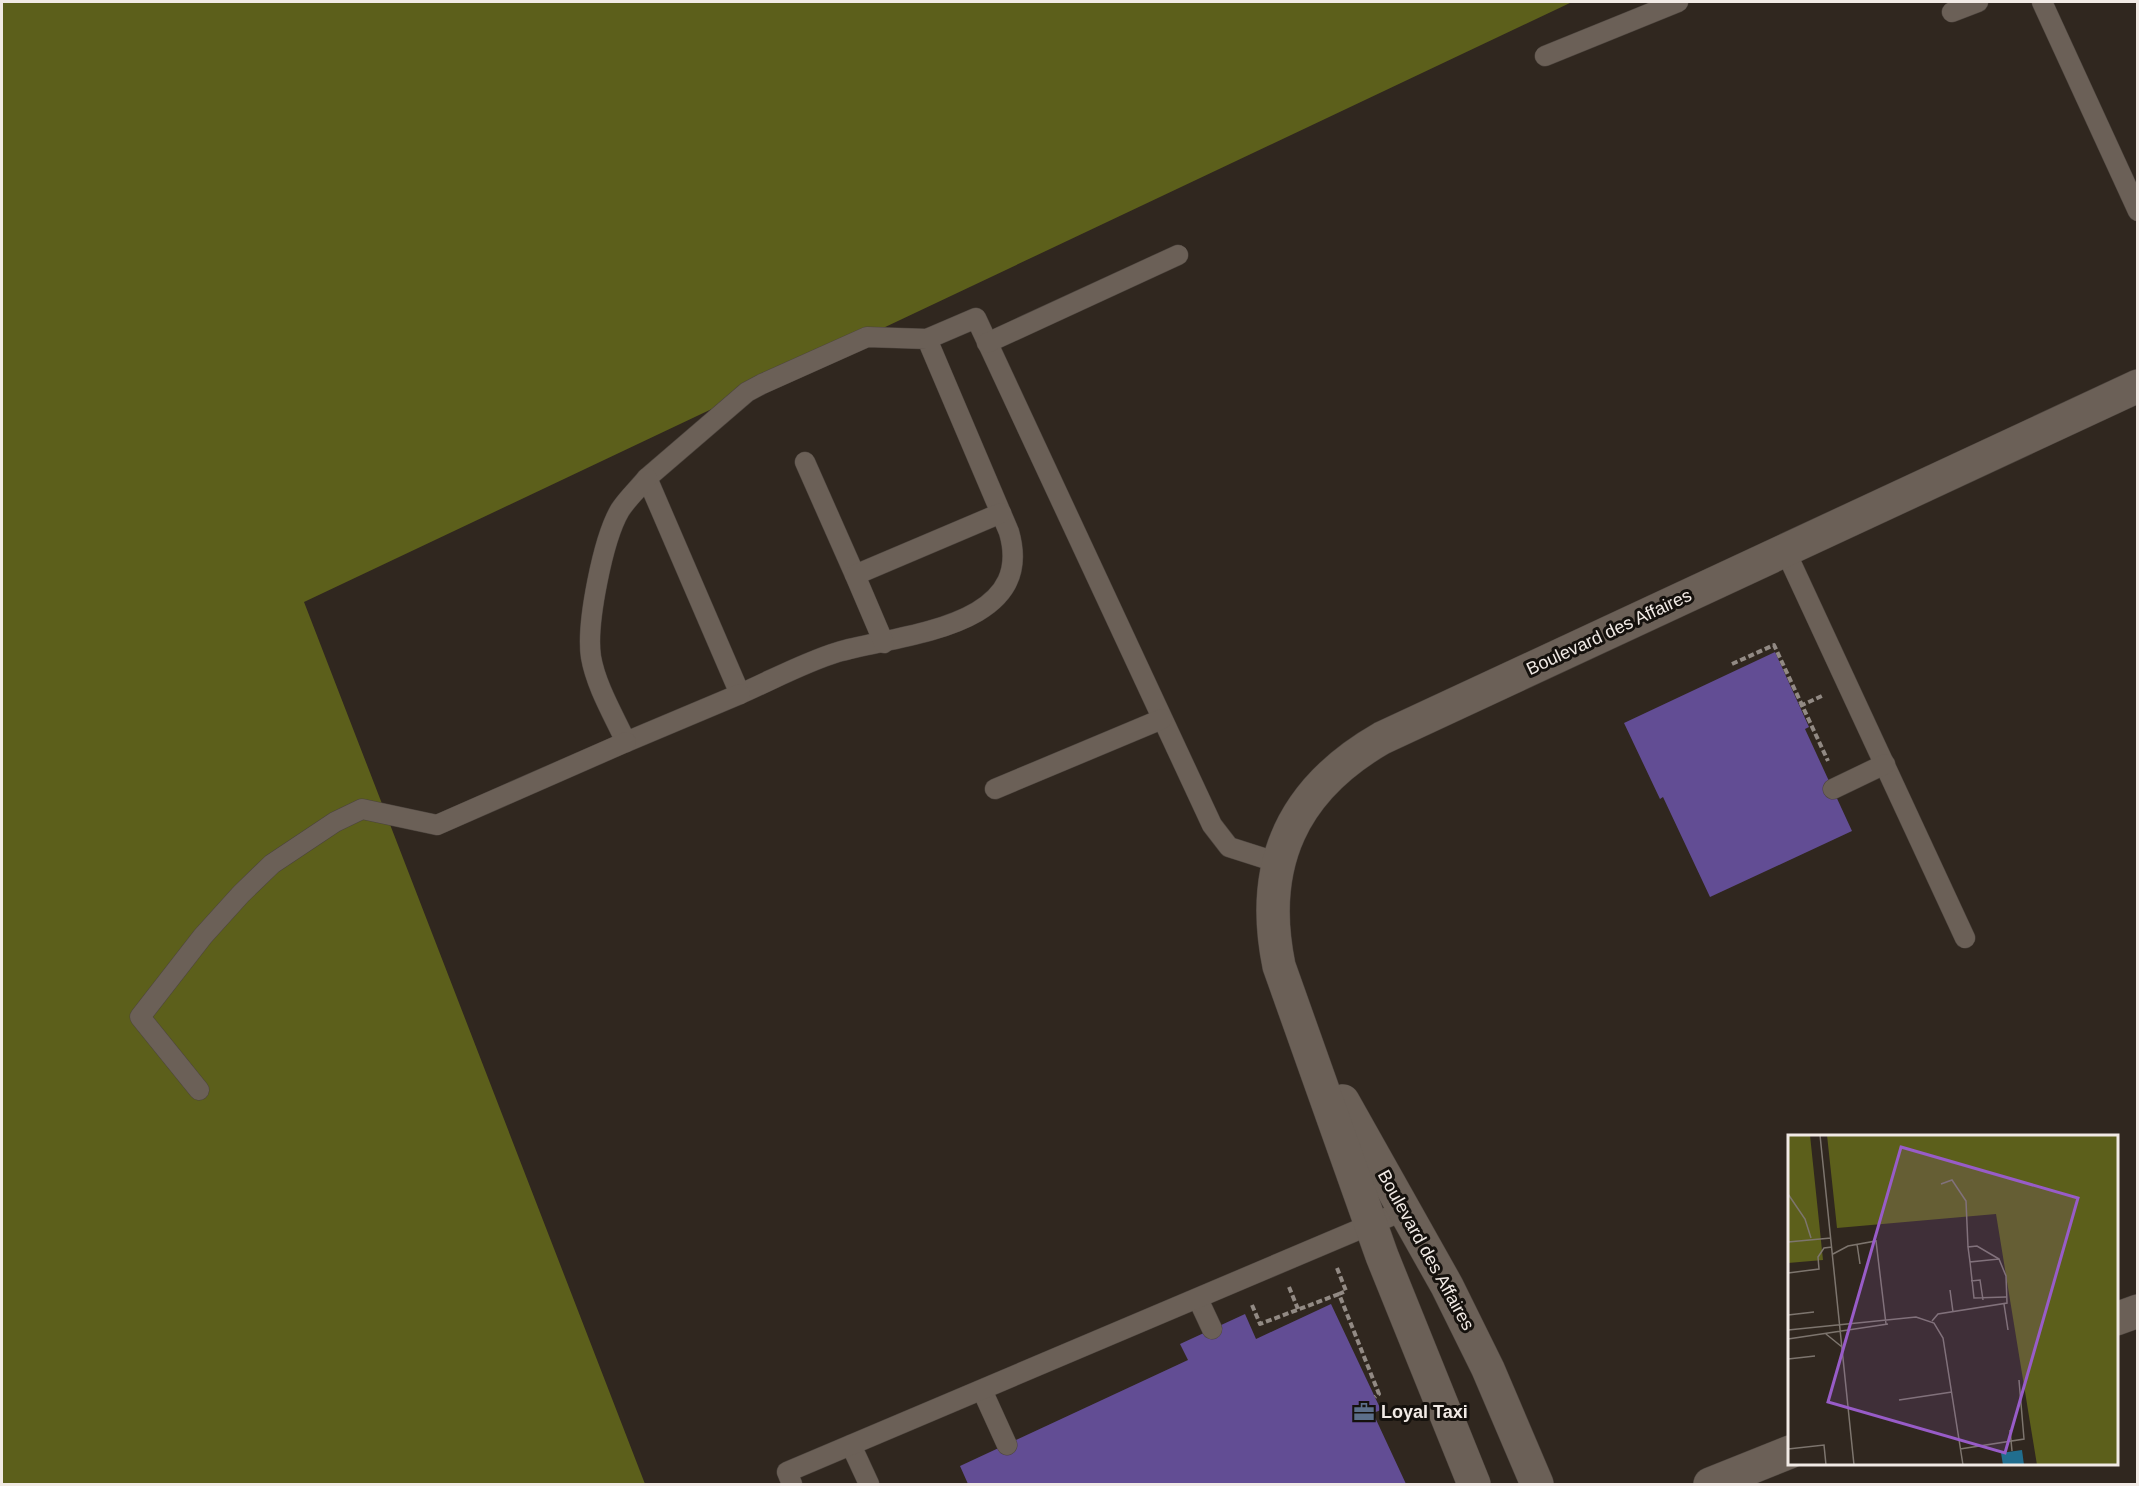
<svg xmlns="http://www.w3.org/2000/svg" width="2139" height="1486" viewBox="0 0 2139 1486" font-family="Arial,sans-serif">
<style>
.forest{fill:#5c5f1b}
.building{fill:#624d94}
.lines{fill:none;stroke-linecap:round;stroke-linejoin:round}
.lane-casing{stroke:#4c443e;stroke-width:21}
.street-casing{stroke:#4c443e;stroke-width:34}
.secondary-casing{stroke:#4c443e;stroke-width:34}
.path{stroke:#928a84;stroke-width:4;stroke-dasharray:6 3;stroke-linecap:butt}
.lane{stroke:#6b6057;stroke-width:20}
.street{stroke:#6b6057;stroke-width:33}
.secondary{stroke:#6b6057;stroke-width:33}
.labels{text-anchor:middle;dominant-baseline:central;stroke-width:6;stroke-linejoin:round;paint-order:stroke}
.street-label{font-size:18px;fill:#f1eae5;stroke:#15110d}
.poi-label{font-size:18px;font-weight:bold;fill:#f1eae5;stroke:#15110d;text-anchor:start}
.inset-road{fill:none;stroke:#7d756e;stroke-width:1.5}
.view{fill:#985cc8;fill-opacity:0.15;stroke:#985cc8;stroke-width:3}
.inset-edge{fill:none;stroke:#f1eae5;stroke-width:3}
</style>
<rect width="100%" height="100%" fill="#30271f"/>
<path class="forest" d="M2 2H1572L304 602 645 1484H2Z"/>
<g class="building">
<path d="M1775 652 1809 727 1805 729 1852 831 1710 897 1663 797 1660 799 1624 723Z"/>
<path d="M1331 1304 1381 1410 1373 1413 1406 1484H968L960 1466 1188 1360 1180 1344 1245 1314 1256 1339Z"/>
</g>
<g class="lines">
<g class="lane-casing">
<g id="lane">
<path d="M2042 2 2138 211"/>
<path d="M1952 12 1978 2"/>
<path d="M1545 56 1678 2"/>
<path d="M927 339 1009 532C1037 629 899 634 838 652 805 662 772 680 740 694L647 478 747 392 762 384 867 337 927 339 976 318 1212 825 1229 847 1279 863"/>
<path d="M987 343 1178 255"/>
<path d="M805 462 855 575"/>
<path d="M647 478C638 489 627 499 620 510 603 539 586 624 591 657 596 686 614 716 626 742L740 694"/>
<path d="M1785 550 1965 938"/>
<path d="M884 643 855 575 1001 513"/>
<path d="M995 789 1162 719"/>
<path d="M1833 789 1885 764"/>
<path d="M199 1090 140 1017 203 936 241 894 272 864 335 822 362 809 437 825 626 742"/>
<path d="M1198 1299 1212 1329"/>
<path d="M982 1390 1007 1445"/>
<path d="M851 1445 869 1484"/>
<path d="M792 1484 787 1472 1405 1210"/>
</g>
</g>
<g class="street-casing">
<g id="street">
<path d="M1343 1101 1447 1286 1488 1369 1537 1484"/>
<path d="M1474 1484 1382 1256 1279 966C1258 864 1293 789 1382 738L2138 386"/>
</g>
</g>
<g class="secondary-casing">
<g id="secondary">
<path d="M2116 1319 2138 1311"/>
<path d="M1710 1484 1790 1452"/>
</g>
</g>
<g class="path">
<path d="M1732 664 1774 645 1828 761"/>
<path d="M1800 706 1824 695"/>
<path d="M1337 1268 1346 1291 1339 1294 1379 1394 1375 1397"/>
<path d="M1289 1287 1298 1309"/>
<path d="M1252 1305 1260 1324 1339 1294"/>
</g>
<use href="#lane" class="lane"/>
<use href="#street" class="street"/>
<use href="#secondary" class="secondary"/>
</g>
<defs>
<g id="office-bare" transform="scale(1.62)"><path d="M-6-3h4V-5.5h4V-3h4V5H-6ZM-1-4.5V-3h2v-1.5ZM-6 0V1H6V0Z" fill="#5c6f8a" stroke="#15110d" stroke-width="2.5" paint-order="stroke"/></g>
</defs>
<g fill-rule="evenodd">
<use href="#office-bare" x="1364" y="1412"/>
</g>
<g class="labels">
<g class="street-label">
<text transform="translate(1609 632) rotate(-25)">Boulevard des Affaires</text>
<text transform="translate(1426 1250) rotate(61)">Boulevard des Affaires</text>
</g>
<g class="poi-label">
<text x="1381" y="1412">Loyal Taxi</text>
</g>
</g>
<g transform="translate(1788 1135)">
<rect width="330" height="330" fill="#30271f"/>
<path d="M0 0H22L35 125 0 128ZM39 0H330V330H249L208 79 49 93Z" fill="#5c5f1b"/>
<path d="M234 315 236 330H215L213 318Z" fill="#216e8f"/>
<path class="inset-road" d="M32 0 66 330M153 49 164 45 178 66 180 112M0 59 17 84 23 103M0 107 43 103M69 109 72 129M45 119 60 111 88 106 98 189M182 127 180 112 189 111 211 124M0 138 31 134 30 122 36 113 44 112M183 146 192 145 195 165M162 155 165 177M216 169 220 195M0 180 26 177M144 186 150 179 219 168 218 141 211 124 182 127 186 163 218 162M0 195 128 182 146 188 155 203 175 330M38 199 54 212M0 204 100 189M0 224 27 221M111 265 164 257M222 295 224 316M0 314 36 310 38 330M172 314 236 304 231 245"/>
<path class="view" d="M113 12 290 63 217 318 40 267Z"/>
<rect width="330" height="330" class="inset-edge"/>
</g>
<rect width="2139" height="1486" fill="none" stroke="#f1eae5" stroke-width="6"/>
</svg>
